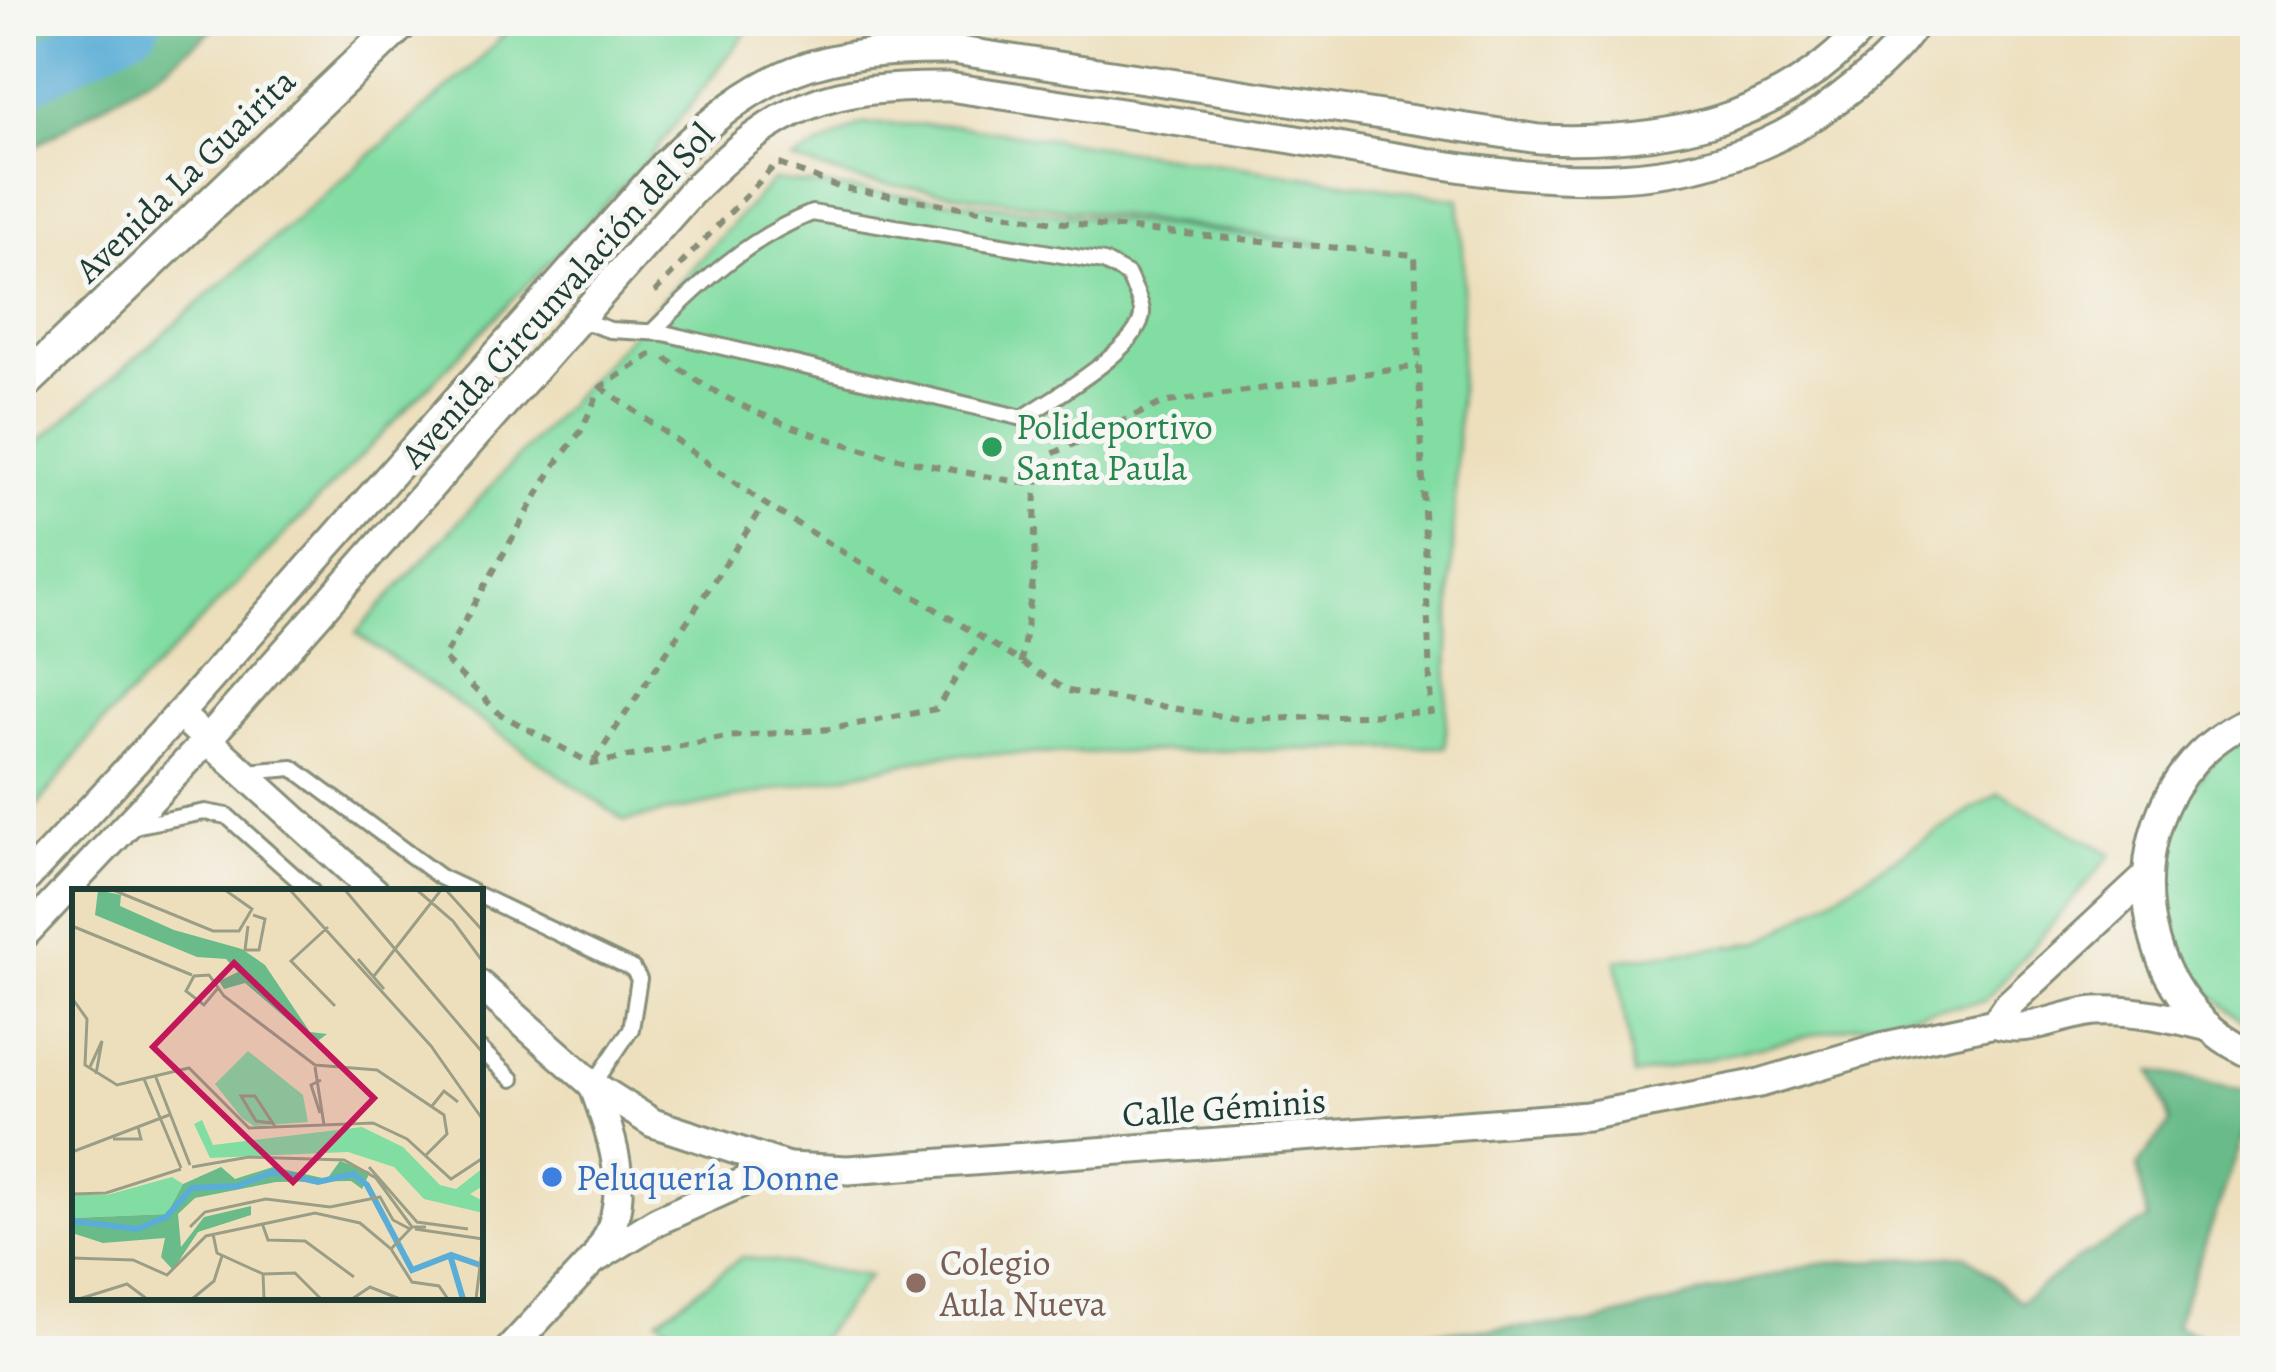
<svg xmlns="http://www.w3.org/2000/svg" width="2276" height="1372" viewBox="0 0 2276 1372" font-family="Alegreya,serif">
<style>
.green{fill:#82dda3;stroke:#508d6c;stroke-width:3}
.forest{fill:#69bc89;stroke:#447c5e;stroke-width:3}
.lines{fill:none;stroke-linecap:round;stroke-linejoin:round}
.river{stroke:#5aadd6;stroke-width:57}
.service-casing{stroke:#868e78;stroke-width:20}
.minor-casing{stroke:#868e78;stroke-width:33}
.tertiary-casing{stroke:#868e78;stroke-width:39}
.path{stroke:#868e78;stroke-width:6;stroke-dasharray:9 9;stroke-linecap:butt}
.service{stroke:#fff;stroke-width:14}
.minor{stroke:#fff;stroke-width:27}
.tertiary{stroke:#fff;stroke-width:33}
.leisure-dot{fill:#2e9e5b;stroke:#f6f6f2;stroke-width:4.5}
.shop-dot{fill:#3f7fe0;stroke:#f6f6f2;stroke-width:4.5}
.education-dot{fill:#8d6e63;stroke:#f6f6f2;stroke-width:4.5}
.labels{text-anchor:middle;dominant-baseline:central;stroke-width:10;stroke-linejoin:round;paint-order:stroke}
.street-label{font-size:36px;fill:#1f3d34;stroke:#f6f6f2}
.leisure-label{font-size:36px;fill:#27864d;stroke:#f6f6f2;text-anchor:start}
.shop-label{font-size:36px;fill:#366cbe;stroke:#f6f6f2;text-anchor:start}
.education-label{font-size:36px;fill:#785e54;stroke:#f6f6f2;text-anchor:start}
.inset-river{fill:none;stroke:#5aadd6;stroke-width:6}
.inset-road{fill:none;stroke:#9b9e86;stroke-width:3}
.view{fill:#c2185b;fill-opacity:0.15;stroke:#c2185b;stroke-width:6}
.inset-edge{fill:none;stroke:#1f3d34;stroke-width:6}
</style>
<rect width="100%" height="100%" fill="#f6f6f2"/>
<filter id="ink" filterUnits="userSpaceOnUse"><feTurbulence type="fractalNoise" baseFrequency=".00833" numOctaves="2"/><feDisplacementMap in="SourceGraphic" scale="24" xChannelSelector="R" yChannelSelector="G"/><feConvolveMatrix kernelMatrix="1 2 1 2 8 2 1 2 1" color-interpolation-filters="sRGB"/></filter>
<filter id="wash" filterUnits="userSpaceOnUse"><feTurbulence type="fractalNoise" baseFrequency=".004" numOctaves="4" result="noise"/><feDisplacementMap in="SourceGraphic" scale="48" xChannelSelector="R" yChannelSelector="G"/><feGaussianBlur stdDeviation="2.7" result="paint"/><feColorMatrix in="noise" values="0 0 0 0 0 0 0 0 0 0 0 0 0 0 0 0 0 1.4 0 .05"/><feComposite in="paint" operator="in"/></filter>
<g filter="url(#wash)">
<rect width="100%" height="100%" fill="#eddfbc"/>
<g class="green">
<path d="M516 21H755L647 161 102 723 21 827V457L475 65Z"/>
<path d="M863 124 954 125 1459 199 1464 262 1445 747 944 755 625 821 356 633 773 180 1323 244 861 181 792 160Z"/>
<path d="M2255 731V1029C2158 971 2134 853 2210 765 2222 752 2241 742 2255 731Z"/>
<path d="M1999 793 2112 854 1985 1001 1886 1018 1634 1076 1616 960 1761 942Z"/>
<path d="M742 1257 869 1276 810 1351H709L658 1319Z"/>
</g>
<g class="forest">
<path d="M21 21H223L166 67 21 154Z"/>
<path d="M2153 1071 2255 1092V1105L2175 1326 2218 1344 2255 1343V1351H1046L1588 1324 1815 1264 1967 1255 2020 1302 2076 1260 2148 1220 2137 1166 2170 1123Z"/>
</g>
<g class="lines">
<path class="river" d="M21 79 132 21"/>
</g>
</g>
<g filter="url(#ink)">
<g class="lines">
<g class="service-casing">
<g id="service">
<path d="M580 320 610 330 664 333 1023 418C1051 399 1145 346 1142 311 1141 300 1132 285 1128 275L1104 262 812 213C748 238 700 284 653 331"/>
<path d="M247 772 293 768 440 877 472 892"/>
<path d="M129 827 205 812 227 816 312 892"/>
<path d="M480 896 633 969 639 979 631 1029 593 1085"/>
<path d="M480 1049 512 1079"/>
</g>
</g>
<g class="minor-casing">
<g id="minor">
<path d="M179 714 375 892"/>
<path d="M2255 718C2110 779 2113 994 2255 1056"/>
<path d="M21 884 179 714 665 164C763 68 817 49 953 50L1539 139C1665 144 1783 122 1869 21"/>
<path d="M21 938 206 741 693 190C781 103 827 86 949 87 1061 104 1173 120 1285 138 1472 168 1676 227 1839 98 1869 75 1897 53 1917 21"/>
<path d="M480 985 593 1085 653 1123 785 1166"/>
<path d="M1995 1023 2006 1007 2145 878"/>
<path d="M593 1085C614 1143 635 1199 598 1253"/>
<path d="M508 1351 592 1261 657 1221 763 1173 789 1167 848 1170 1587 1116 1760 1083 1881 1047 1995 1023C2027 1036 2063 1013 2096 1011 2134 1009 2172 1018 2209 1027"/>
</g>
</g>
<g class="tertiary-casing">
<path id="tertiary" d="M21 386 403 21"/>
</g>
<g class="path">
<path d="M652 354 601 387 581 431 555 465 443 658 500 714 592 764 726 737 831 729 936 709 982 638"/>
<path d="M666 358C760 435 917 465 1036 485"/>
<path d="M601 387 765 504 1068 691 1245 720 1431 712 1415 255 1055 222 841 188 777 163 651 296"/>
<path d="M1021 663 1034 575 1036 485 1050 455 1162 403 1419 366"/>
<path d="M594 761 765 504"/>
</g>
<use href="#service" class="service"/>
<use href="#minor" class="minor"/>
<use href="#tertiary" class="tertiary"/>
</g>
</g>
<circle class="leisure-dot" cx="992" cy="447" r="12"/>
<circle class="shop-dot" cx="552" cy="1177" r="12"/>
<circle class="education-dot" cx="916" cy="1283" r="12"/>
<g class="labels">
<g class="street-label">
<text transform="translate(185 175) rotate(-44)">Avenida La Guairita</text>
<text transform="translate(557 295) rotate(-48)">Avenida Circunvalación del Sol</text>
<text transform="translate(1224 1107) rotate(-4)">Calle Géminis</text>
</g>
<g class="leisure-label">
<text x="1016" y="426">Polideportivo<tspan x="1016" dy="41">Santa Paula</tspan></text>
</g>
<g class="shop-label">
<text x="576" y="1177">Peluquería Donne</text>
</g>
<g class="education-label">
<text x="940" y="1262">Colegio<tspan x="940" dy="41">Aula Nueva</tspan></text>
</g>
</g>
<g transform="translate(72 889)">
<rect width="411" height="411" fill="#eddfbc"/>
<path d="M176 162 231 206 236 233 182 237 170 229 143 195ZM130 231 141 256 290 238 331 258 368 296 384 300 411 279V297L398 305 411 312V324L352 310 322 278 276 263 138 269 122 235ZM100 288 111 295 95 325 0 329V306H35Z" fill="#82dda3"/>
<path d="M26 1 49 6 48 17 102 41 170 60 193 76 238 143 255 145 243 154 173 94 152 100 147 92 166 83 154 70 125 68 23 26ZM268 272 298 283 290 300 279 292 204 293 123 309 106 325 109 358 132 328 179 317V326L126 343 101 381 89 368 93 349 31 354 0 344V329L95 325 111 295 149 278 163 290 201 278 255 290Z" fill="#69bc89"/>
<path class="inset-river" d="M0 332 65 340 94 328 120 299 166 297 201 283 246 293 281 285 295 296 340 381 379 366 411 377M378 366 391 410"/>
<path class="inset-road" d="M41 1 141 42H167L180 20 153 1M218 1 359 157 411 231M273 1 411 164M345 1 381 32 411 73M374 1 411 42M0 37 120 86M176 37 173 61H187L193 30 181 26M256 38 219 72 263 117M286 70 312 100M302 87 369 1M146 99 132 116 114 102 122 87 137 86 152 107 243 176 305 181 372 226 375 245 353 267M0 109 15 130 13 176 45 196 117 179 177 239 301 234 335 250 379 290 411 269M243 178 252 236M17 180 30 152 24 185M83 186 118 276M72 190 109 279M360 217 372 202 386 213M248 224 239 196 249 191M200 234 184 232 169 207H183L204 239M41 250H69L66 238M0 263 97 226M120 278 177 268 272 271 304 289 340 338M297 278 345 333 396 340M0 305 34 304 109 280M190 334 196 351 233 352 282 388M118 338 133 323 194 310 258 318 308 308 321 331 338 340M343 340 411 350M141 345 145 364 191 385 192 410M319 360 340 393 367 397 376 410M0 369 61 371 95 386 134 347 243 324 288 334 319 360 340 338H354M191 385 223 384 249 410M7 410 55 395 75 410M120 410 142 392 150 367M280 410 298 398 328 410M404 410 411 353"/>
<path class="view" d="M162 74 302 209 221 293 81 158Z"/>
<rect width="411" height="411" class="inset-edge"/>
</g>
<rect width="2276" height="1372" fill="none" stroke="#f6f6f2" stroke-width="72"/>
</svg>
